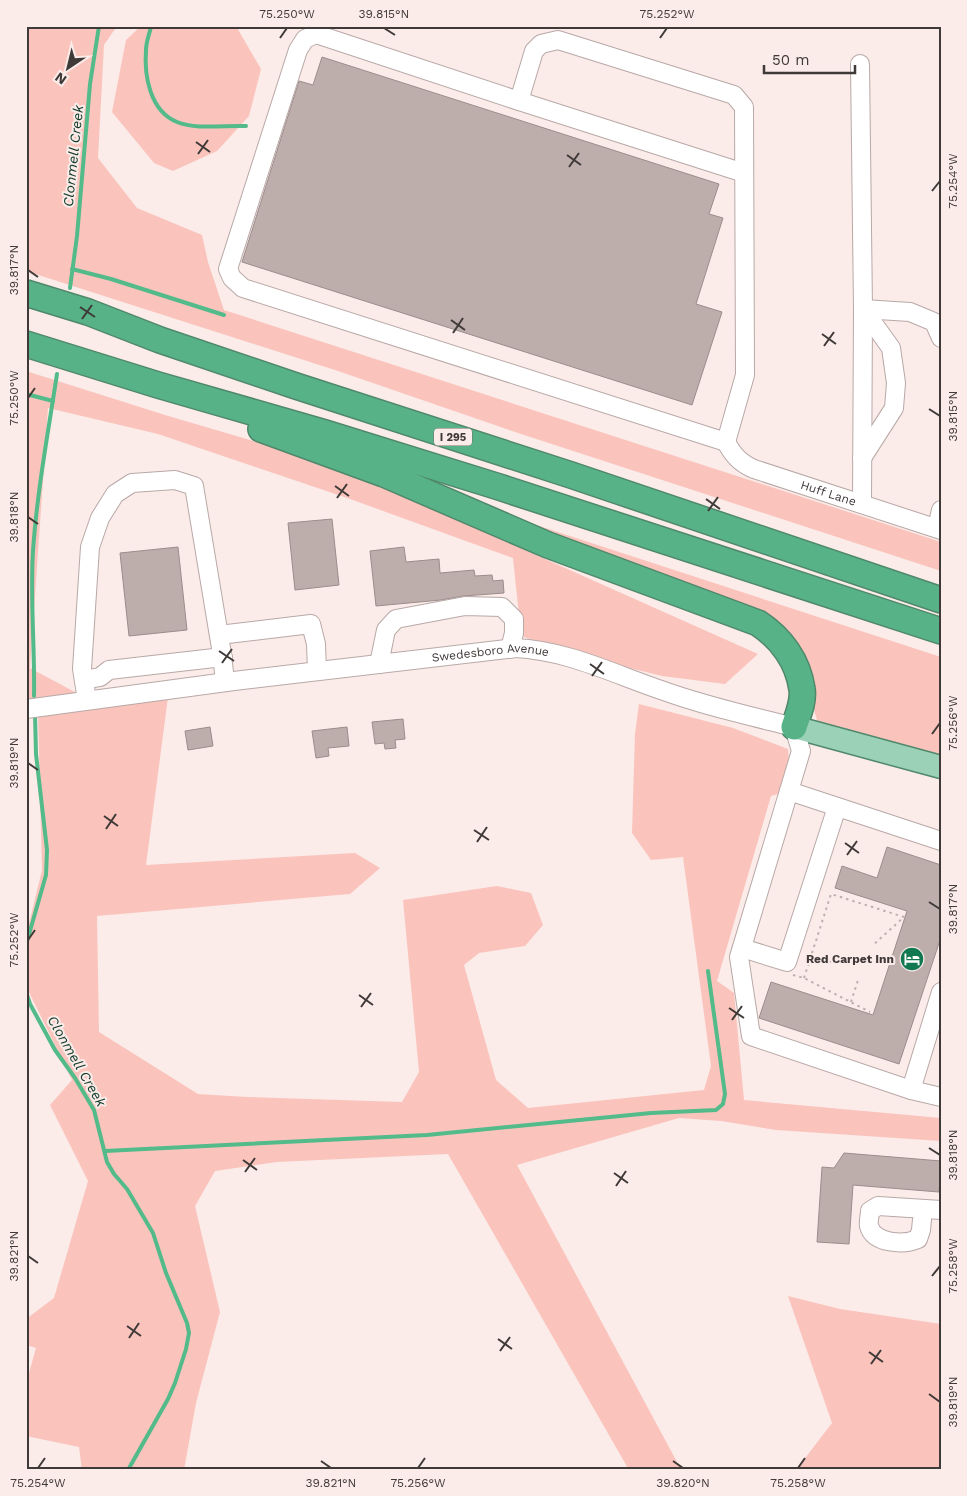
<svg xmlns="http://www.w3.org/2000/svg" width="967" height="1496" viewBox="0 0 967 1496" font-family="'Work Sans',sans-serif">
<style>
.green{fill:#fac4bc}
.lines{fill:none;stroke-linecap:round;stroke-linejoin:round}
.stream{stroke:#53ba8a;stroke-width:4}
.building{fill:#bdaeac;stroke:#9b8d8b}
.minor-casing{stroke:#b8a9a7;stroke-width:20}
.major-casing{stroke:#4f886b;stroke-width:25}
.highway-casing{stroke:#4f886b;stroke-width:28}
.path{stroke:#bdb1af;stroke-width:2;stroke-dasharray:2.5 4;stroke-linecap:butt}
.minor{stroke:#fff;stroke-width:18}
.major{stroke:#9bd1b7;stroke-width:22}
.highway{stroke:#58b287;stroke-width:25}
.ticks{fill:none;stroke:#3f3938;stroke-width:2}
.labels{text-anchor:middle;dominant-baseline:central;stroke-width:4;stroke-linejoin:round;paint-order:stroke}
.shield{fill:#fbebe9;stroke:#776e6d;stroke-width:1}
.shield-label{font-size:11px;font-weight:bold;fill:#3f3938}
.street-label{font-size:12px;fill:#3f3938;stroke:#fbebe9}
.poi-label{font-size:12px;font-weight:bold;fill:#3f3938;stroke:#fbebe9;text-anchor:end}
.water-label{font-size:14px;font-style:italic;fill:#0e3b28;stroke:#fbebe9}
.neatline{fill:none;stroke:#3f3938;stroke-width:2}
.ticks-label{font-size:12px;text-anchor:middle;fill:#3f3938}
</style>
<rect width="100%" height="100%" fill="#fbebe9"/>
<g class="green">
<path d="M26 26H117L104 45 98 158 137 208 202 235 208 262 224 310 941 542V571L515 432 338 371 26 271Z"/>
<path d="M141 26H236L261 69 249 116 217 151 173 171 154 163 112 112 126 40Z"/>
<path d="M26 371 165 415 288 451 368 480 758 654 725 684 662 676 577 655 524 637 518 606 513 558 350 499 158 434 48 408 30 668 99 705 168 697 146 865 355 853 380 868 350 894 97 916 99 1032 198 1094 247 1097 402 1102 419 1072 403 900 497 886 531 893 543 925 525 946 479 953 464 965 496 1080 528 1108 704 1090 711 1066 683 857 651 860 632 833 635 734 639 704 733 728 788 749 790 771 781 793 771 796 717 981 734 993 744 1100 941 1118V1141L776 1130 721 1121 679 1118 517 1165 677 1462 684 1470H629L448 1154 277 1162 215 1171 195 1206 220 1312 196 1403 184 1470H82L79 1447 26 1436V1384L36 1348 26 1345V1319L54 1298 88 1181 50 1105 72 1080 26 986V936L42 870 38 713 26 700Z"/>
<path d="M527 522 941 657V756L818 724 804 674 794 649 524 531Z"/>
<path d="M788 1296 840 1309 941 1324V1470H796L832 1423Z"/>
</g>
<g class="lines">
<g class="stream">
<path d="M151 27C149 35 146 42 146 50 144 76 150 111 177 122 196 130 225 125 246 126"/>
<path d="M72 269 111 279 224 315"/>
<path d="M70 288 77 236 90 84 99 26"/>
<path d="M26 394 53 401"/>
<path d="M34 696C35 648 30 599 33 551 37 492 48 433 57 374"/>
<path d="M26 945 46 875 47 850 36 754 35 715"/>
<path d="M26 992 30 1004 55 1050 75 1078 94 1110 107 1162 114 1174 127 1189 153 1233 166 1273 187 1323 189 1333 186 1349 175 1383 168 1399 128 1470"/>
<path d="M105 1151 427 1135 651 1113 716 1110 723 1104 725 1094 708 971"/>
</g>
</g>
<g class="building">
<path d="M322 57 719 184 709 214 723 218 696 304 722 312 692 405 242 262 299 81 313 85Z"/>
<path d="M332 519 339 585 295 590 288 523Z"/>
<path d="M178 547 187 630 129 636 120 553Z"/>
<path d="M404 547 406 562 439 559 440 573 474 570 475 576 492 575 493 581 503 580 504 593 463 596 441 600 376 606 370 551Z"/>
<path d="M403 719 405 739 395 740 396 748 385 749 384 743 375 744 372 722Z"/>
<path d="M210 727 213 746 188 750 185 731Z"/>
<path d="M347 727 349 746 328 748 329 756 316 758 312 731Z"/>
<path d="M887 847 941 865V937L899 1064 759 1018 771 982 873 1015 907 911 835 888 842 866 877 878Z"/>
<path d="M844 1153 941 1161 939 1192 853 1185 849 1244 817 1242 822 1167 834 1168Z"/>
</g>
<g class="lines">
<g class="minor-casing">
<g id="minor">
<path d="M316 34 519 101 534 51 541 44 558 40 734 95 744 107 745 375 726 442 243 288 232 278 228 269 298 50 305 39Z"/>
<path d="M860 64 863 309 862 504"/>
<path d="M519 101 744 173"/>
<path d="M863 309 910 312 934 322 941 338"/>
<path id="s1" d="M726 442C733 455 740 463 754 469L941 530"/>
<path d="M862 458 894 408 896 383 891 348 863 309"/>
<path d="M937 528 941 510"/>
<path d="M219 635 311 624 316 644 317 671"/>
<path d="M379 664 386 630 396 619 465 606 502 607 514 619V633L510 649"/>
<path d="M84 680 100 677 109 670 223 657"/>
<path d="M87 700 82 669 90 547 100 518 115 494 132 483 175 480 194 486 222 654 225 682"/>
<path id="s2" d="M26 709 234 681 515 648C566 650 614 674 661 690 705 706 750 716 794 727L801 751 739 957 751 1036 911 1090 941 992"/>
<path d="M789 791 941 841"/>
<path d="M742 948 787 962 837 807"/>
<path d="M911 1090 941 1097"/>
<path d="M923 1209 921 1230 918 1239C904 1245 874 1244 869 1226 868 1222 870 1215 870 1211L878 1206 941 1210"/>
</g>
</g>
<g class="major-casing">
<path id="major" d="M794 727 941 767"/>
</g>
<g class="highway-casing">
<g id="highway">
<path d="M26 293 88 312 160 340 296 386 571 475 941 600"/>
<path d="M26 344 158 385 325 433 496 486 941 631"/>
<path d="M261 429 384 474 548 545 758 623C781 638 798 661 802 689 804 701 798 715 794 727"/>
</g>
</g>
<g class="path">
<path d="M811 955 831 962"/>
<path d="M793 975 804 978 870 1012"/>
<path d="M804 978 831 894 904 917 872 946"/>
<path d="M851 1002 858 980"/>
</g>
<use href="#minor" class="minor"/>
<use href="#major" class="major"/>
<use href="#highway" class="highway"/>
</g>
<path class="ticks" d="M384 28 395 35M280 38 287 28M660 38 667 28M196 142 210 152M198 154 208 140M567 155 581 165M569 167 579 153M932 191 940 181M28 270 38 277M80 307 95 317M82 319 92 305M451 320 465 330M453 333 463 318M822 334 836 344M824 346 834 332M28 398 35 388M929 409 940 416M335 486 349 496M337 498 347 484M706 499 720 509M708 511 718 497M28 517 38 524M219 651 234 661M222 663 232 649M590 664 604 674M592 676 602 662M932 734 940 723M28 763 38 770M104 816 118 826M106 829 116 814M474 830 489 840M477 842 487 827M845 843 859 853M847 855 857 841M929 902 940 909M28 940 35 930M359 995 373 1005M361 1007 371 993M729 1008 744 1018M732 1020 742 1006M929 1148 940 1155M243 1160 257 1170M245 1172 255 1158M614 1173 628 1183M616 1186 626 1171M28 1256 38 1263M932 1276 940 1266M127 1326 141 1336M129 1338 139 1323M498 1339 512 1349M500 1351 510 1337M869 1352 883 1362M871 1364 881 1350M929 1394 940 1402M321 1461 331 1468M673 1461 683 1468M38 1468 45 1458M418 1468 425 1458M798 1468 805 1458"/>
<defs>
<g id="hotel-disc" transform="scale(1.25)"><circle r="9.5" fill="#127851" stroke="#fbebe9"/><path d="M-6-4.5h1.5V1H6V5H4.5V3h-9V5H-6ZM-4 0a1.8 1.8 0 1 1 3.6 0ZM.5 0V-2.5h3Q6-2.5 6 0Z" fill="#fff"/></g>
</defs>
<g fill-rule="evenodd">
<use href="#hotel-disc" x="912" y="959"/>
</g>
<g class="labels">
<rect class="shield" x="434" y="428.5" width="38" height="17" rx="4"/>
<g class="shield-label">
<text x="453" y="437">I 295</text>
</g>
<g class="street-label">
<text stroke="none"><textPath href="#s1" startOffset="118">Huff Lane</textPath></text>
<text stroke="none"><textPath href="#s2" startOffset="468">Swedesboro Avenue</textPath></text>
</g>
<g class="poi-label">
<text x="894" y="959">Red Carpet Inn</text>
</g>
<g class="water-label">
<text transform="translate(73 156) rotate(-84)">Clonmell Creek</text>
<text transform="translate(77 1061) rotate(60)">Clonmell Creek</text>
</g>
</g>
<rect width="967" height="1496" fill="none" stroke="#fbebe9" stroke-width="55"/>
<g transform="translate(68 68) rotate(215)" stroke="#fbebe9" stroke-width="4" paint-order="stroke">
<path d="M0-4L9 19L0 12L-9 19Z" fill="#3f3938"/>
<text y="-8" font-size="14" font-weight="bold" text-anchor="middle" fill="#3f3938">N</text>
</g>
<path d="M764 65v8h91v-8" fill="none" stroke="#3f3938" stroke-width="2.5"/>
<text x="772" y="65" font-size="15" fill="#3f3938" stroke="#fbebe9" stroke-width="4" paint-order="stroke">50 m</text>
<rect x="28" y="28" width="912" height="1440" class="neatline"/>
<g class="ticks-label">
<text x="287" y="18">75.250°W</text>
<text x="384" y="18">39.815°N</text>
<text x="667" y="18">75.252°W</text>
<text transform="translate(953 181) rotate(-90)" y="4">75.254°W</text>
<text transform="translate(14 270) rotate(-90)" y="4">39.817°N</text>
<text transform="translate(14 398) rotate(-90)" y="4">75.250°W</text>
<text transform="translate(953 416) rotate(-90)" y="4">39.815°N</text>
<text transform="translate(14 517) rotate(-90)" y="4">39.818°N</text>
<text transform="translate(953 723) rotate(-90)" y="4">75.256°W</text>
<text transform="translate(14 763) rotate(-90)" y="4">39.819°N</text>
<text transform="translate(953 909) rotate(-90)" y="4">39.817°N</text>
<text transform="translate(14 940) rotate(-90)" y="4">75.252°W</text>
<text transform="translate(953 1155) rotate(-90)" y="4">39.818°N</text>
<text transform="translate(14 1256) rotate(-90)" y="4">39.821°N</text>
<text transform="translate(953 1266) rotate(-90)" y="4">75.258°W</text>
<text transform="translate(953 1402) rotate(-90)" y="4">39.819°N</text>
<text x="38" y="1487">75.254°W</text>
<text x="331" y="1487">39.821°N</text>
<text x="418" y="1487">75.256°W</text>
<text x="683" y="1487">39.820°N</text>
<text x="798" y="1487">75.258°W</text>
</g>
</svg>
